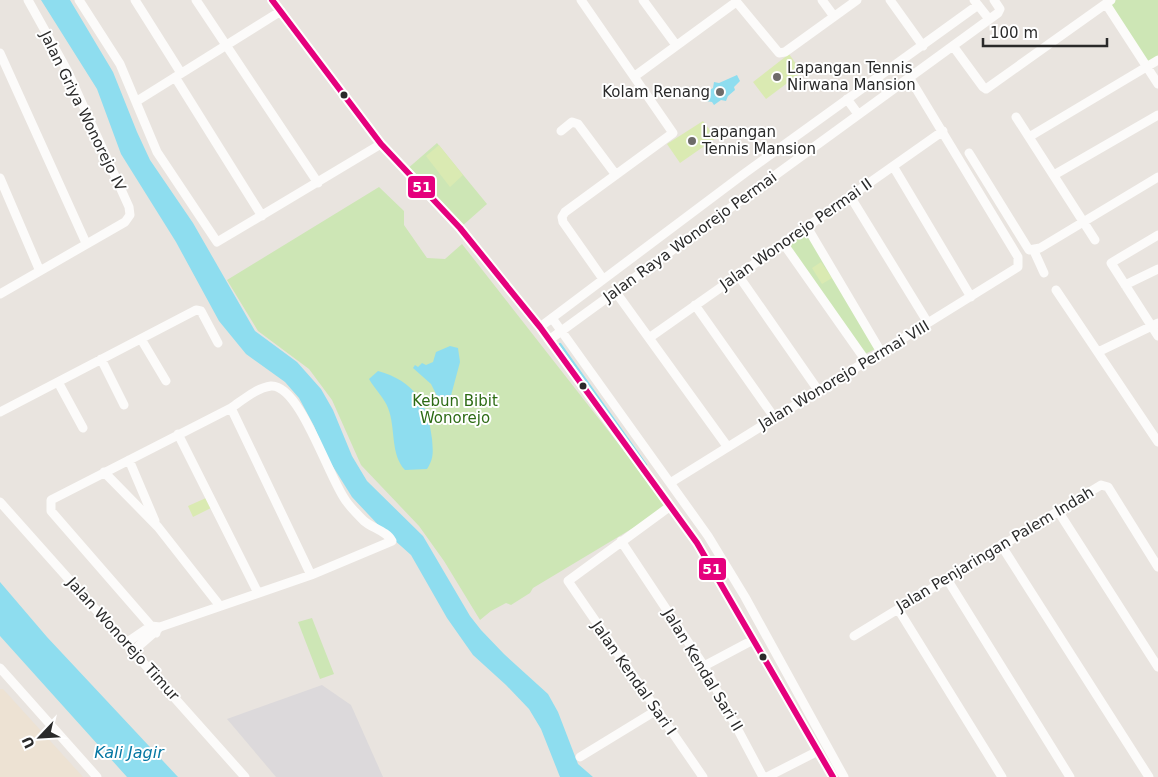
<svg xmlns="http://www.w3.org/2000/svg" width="1158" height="777" viewBox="0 0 1158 777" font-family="'DejaVu Sans',sans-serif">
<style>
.industrial{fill:#dcd9db}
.education{fill:#ede2d3}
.green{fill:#cde6b5}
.pitch{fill:#daeab2}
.water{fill:#8eddef}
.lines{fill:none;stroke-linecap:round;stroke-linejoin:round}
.stream{stroke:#8eddef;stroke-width:2.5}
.minor{stroke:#fcfbfa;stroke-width:9}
.bus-1-casing{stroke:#fff;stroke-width:10}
.bus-1{stroke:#e5007d;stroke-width:6}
.poi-dot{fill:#6d6b69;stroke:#fff;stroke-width:2}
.bus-dot{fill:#2a2a2a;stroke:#fff;stroke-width:2}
.labels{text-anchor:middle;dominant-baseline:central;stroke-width:4;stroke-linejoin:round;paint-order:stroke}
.poi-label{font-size:15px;fill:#2a2a2a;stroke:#fff;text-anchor:start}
.street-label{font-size:15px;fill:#2a2a2a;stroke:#fff}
.park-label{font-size:15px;fill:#2d6b15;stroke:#fff}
.water-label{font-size:16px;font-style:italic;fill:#0577a3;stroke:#fff}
.line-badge{stroke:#fff;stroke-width:2}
.badge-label{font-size:14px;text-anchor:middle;font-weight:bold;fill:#fff}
</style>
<rect width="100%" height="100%" fill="#e9e4df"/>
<path class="industrial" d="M322,685L351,705L383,777H276L227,719Z"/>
<path class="education" d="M0,689H3L83,777H0Z"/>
<path class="green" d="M1111,0H1158V59L1146,66L1106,4Z
M437,143L487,204L461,227L406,170Z
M379,187L404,211V225L427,258L445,259L462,244L668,507L533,588L530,593L511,605L506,603L491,611L480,620L444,561L419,526L361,465L332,400L309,369L258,331L227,280Z
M804,228L875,349L865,354L786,242Z
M312,618L334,674L320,679L298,622Z"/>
<path class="pitch" d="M789,54L802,72L766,99L753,82Z
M703,121L716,138L680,163L667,144Z
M439,145L463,175L450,187L426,156Z
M821,262L832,278L822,284L812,268Z
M206,498L211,508L193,517L188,506Z"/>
<path class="water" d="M41,0H70L113,72L137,132L150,160L193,223L255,331L297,362L321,389L333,410L352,456L367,481L423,536L470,616L481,630L504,654L548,694L558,712L578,764L593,777H560L541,729L529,709L506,685L473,655L447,618L411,555L382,529L352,497L327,457L314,426L299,398L285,382L246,354L219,321L176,242L121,154L97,89Z
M737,75L740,81L734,87L735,90L728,96L726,101L721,100L714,105L712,102L706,101L705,93L713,88L714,82L719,83Z
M450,346L458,348L460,362L449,403L442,406L431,384L413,368L415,365L418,367L422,363L426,365L433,362L436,352Z
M378,371C414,381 428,403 432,439C433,452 434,458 427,469L405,470C390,454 396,428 388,408C385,399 374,388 369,379Z
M0,582L47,637L178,777H127L0,636Z"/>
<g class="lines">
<path class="stream" d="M560,344L646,465"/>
<path class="minor" d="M79,0L120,64L157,152L217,242L381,144
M135,0L181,73
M196,0L318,183
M272,0L381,144L460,228L540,327L697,543L833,777
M581,0L673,133L565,212L562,217L563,222L603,279
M643,0L676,45
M735,0L779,53L785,52L857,0
M822,0L833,15
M890,0L923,46
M974,0L989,19
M1106,4L1158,84
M953,46L983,87L986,89L1111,0
M0,53L86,243
M635,76L736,2
M175,77L262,216
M847,99L858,114
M137,101L281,11
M1016,117L1095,240
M561,131L572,122L578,124L616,175
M1029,137L1158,60
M969,153L1029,250L1040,248L1158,177
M893,166L971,297
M1054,175L1158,115
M0,178L39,269
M850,196L928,323
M807,227L881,352
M1158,235L1111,263L1158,336
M783,243L866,361
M1034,251L1044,273
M738,275L818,390
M1125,285L1158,269
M1056,290L1158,442
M615,291L727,446
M0,294L125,222L130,215L129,207L68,72L28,0
M695,305L774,417
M552,318L708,536L745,597L844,777
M540,327L745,173L978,5
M649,338L943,131
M141,339L166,381
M549,340L998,13L1000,9L994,0
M1098,352L1158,323
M101,359L124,405
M58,382L83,428
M231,408L311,575
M0,412L196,310L201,311L218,343
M178,434L258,593
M129,460L155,521
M104,472L158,527L220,606
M670,483L1018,267V257L909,77
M0,502L245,777
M669,507L568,581L703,777
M1058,511L1158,667
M621,541L704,666L763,777
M1001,545L1149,777
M947,579L1070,777
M898,609L1002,777
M854,636L1101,485L1108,487L1158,567
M126,643L151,626L160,627L311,575L392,541C387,531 372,528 364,521C358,515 351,508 346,501C329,479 300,384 271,386C256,388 243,400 231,408L51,500V511L151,626L156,633
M133,651L158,629
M704,666L753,640
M0,668L97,777
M580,757L657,710
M767,777L818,751"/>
<defs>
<path id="bus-1" d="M272,0L381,144L460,228L540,327L697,543L833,777"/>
</defs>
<use href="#bus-1" class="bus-1-casing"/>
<use href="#bus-1" class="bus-1"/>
</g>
<g class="poi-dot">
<circle cx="777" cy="77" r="5"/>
<circle cx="720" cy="92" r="5"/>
<circle cx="692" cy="141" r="5"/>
</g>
<g class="bus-dot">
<circle cx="344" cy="95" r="4.5"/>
<circle cx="583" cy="386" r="4.5"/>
<circle cx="763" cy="657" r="4.5"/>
</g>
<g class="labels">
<g class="poi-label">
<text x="787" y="68">Lapangan Tennis<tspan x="787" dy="17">Nirwana Mansion</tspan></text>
<text x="710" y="92" text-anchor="end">Kolam Renang</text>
<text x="702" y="132">Lapangan<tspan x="702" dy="17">Tennis Mansion</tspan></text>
</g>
<g class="street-label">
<text transform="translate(83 111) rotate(64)">Jalan Griya Wonorejo IV</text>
<text transform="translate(796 234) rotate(-35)">Jalan Wonorejo Permai II</text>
<text transform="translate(690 237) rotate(-36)">Jalan Raya Wonorejo Permai</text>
<text transform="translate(844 375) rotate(-31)">Jalan Wonorejo Permai VIII</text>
<text transform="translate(995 549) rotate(-31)">Jalan Penjaringan Palem Indah</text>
<text transform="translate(123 639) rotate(48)">Jalan Wonorejo Timur</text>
<text transform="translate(703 670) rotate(59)">Jalan Kendal Sari II</text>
<text transform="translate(634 678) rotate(55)">Jalan Kendal Sari I</text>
</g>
<g class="park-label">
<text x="455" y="401">Kebun Bibit<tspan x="455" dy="17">Wonorejo</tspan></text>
</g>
<g class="water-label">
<text x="129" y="752">Kali Jagir</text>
</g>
</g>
<g class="line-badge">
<rect x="407" y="175" width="29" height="24" rx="5" fill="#e5007d"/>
<rect x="698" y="557" width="29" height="24" rx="5" fill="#e5007d"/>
</g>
<g class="badge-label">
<text x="422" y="192">51</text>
<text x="712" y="574">51</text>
</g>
<g transform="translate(40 737) rotate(245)" stroke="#ffffff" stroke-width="4" paint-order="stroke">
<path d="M0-4L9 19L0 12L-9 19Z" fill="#2a2a2a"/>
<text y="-8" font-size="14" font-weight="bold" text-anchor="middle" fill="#2a2a2a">U</text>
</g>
<path d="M983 38v8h124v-8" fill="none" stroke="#2a2a2a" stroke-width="2.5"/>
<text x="990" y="38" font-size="15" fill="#2a2a2a" stroke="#ffffff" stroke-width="4" paint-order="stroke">100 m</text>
</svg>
